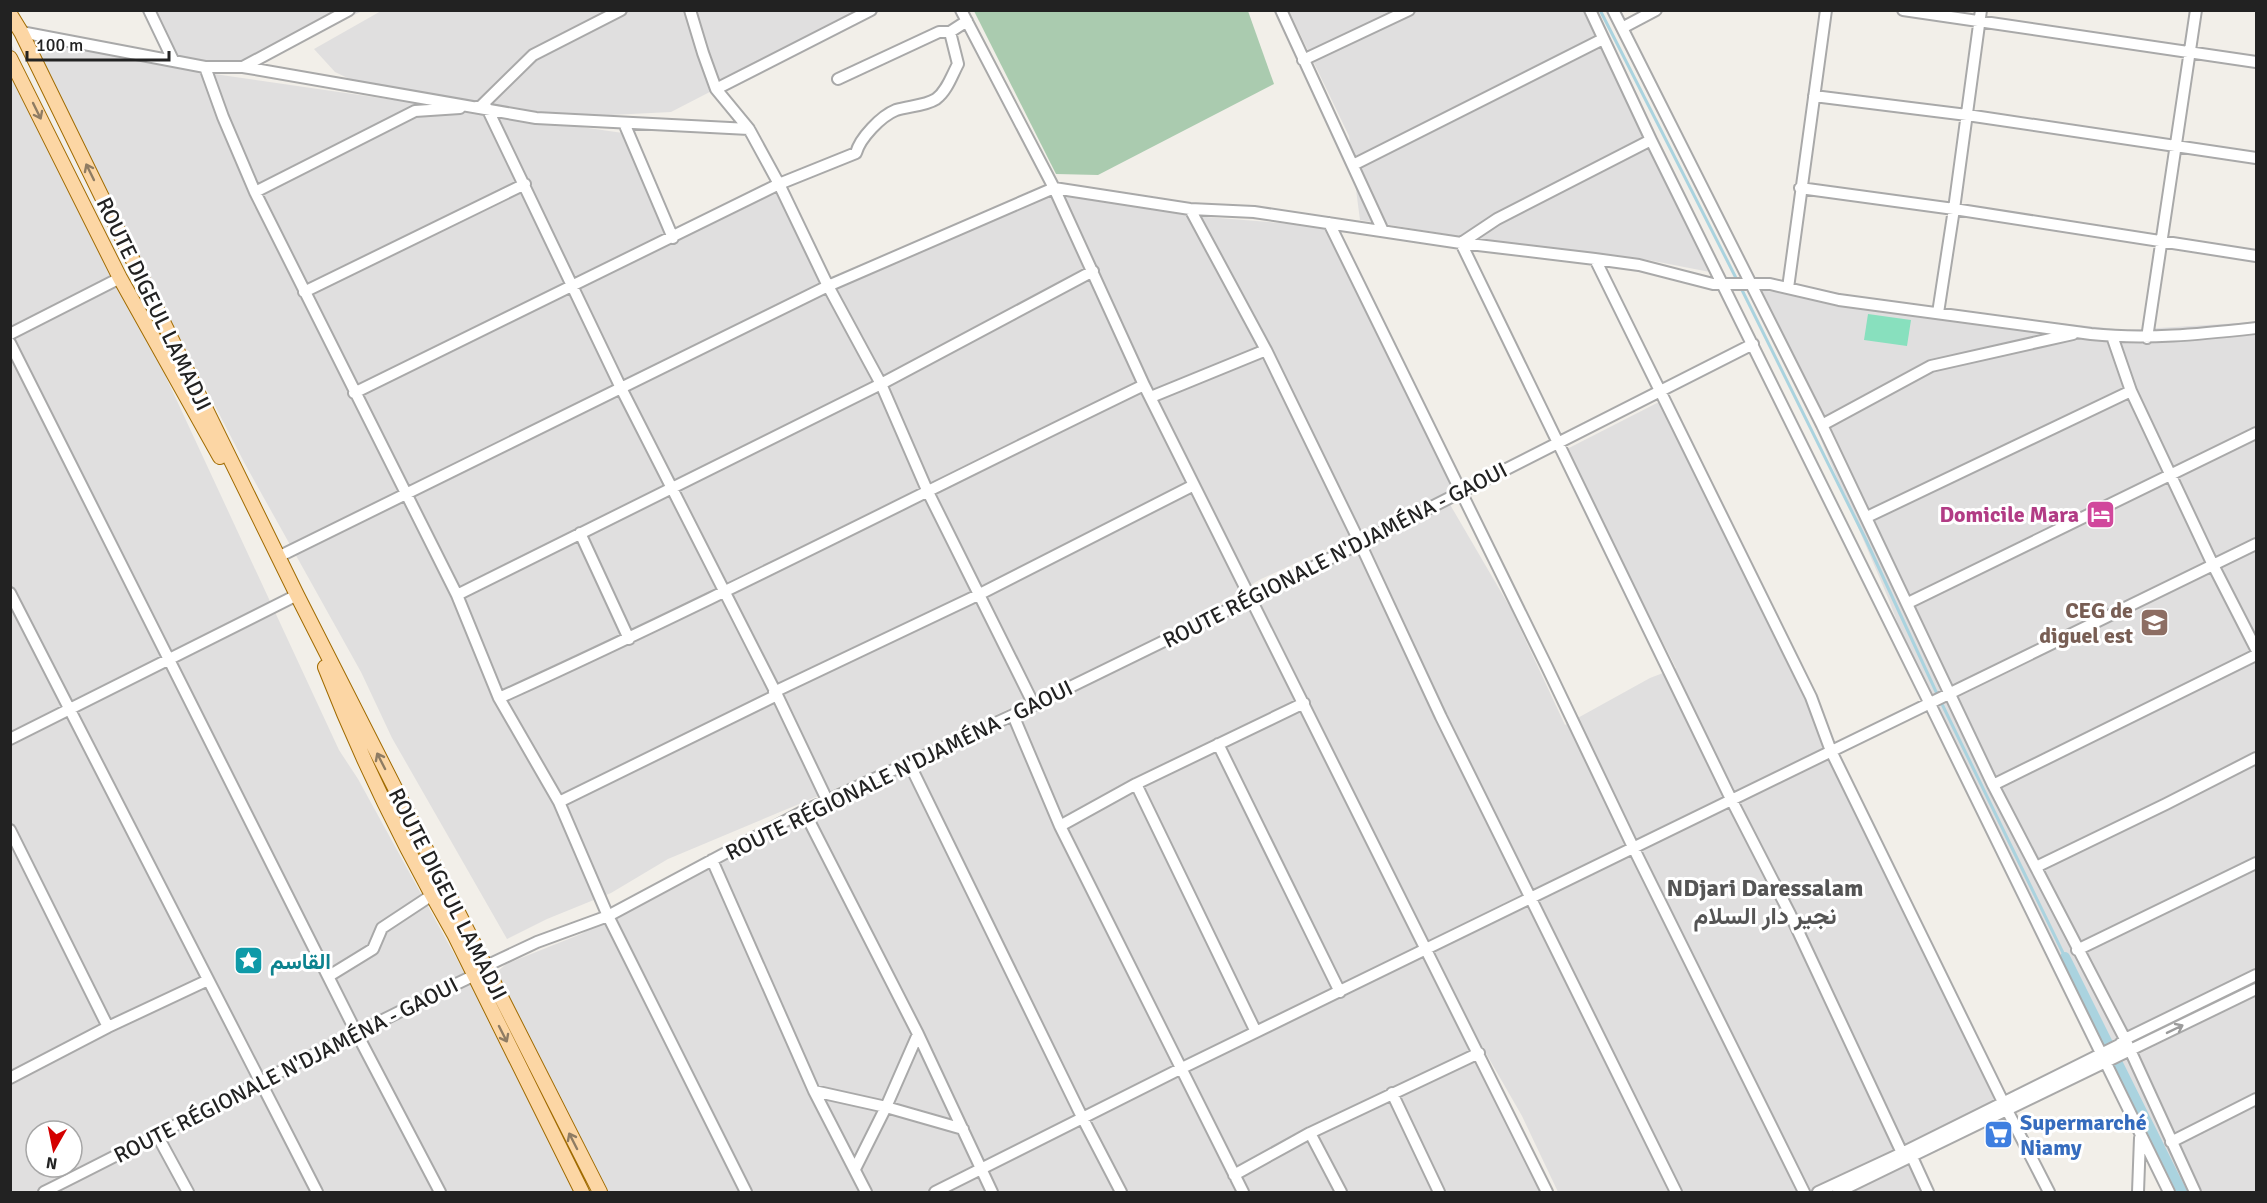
<svg xmlns="http://www.w3.org/2000/svg" width="2267" height="1203" viewBox="0 0 2267 1203" font-family="Signika,Vazirmatn,sans-serif">
<style>
.residential{fill:#e0dfdf;fill-rule:evenodd}
.cemetery{fill:#aacbaf}
.pitch{fill:#88e0be}
.lines{fill:none;stroke-linecap:round;stroke-linejoin:round}
.stream{stroke:#aad3df;stroke-width:3}
.canal{stroke:#aad3df;stroke-width:10}
.minor-casing{stroke:#a9a9a9;stroke-width:14}
.major-casing{stroke:#a06b00;stroke-width:16}
.minor{stroke:#fff;stroke-width:10}
.major{stroke:#fcd6a4;stroke-width:14}
.oneway{stroke:#8f7c63}
.oneway2{stroke:#9c9c9c}
.labels{text-anchor:middle;dominant-baseline:central;stroke-width:6;stroke-linejoin:round;paint-order:stroke}
.street-label{font-size:22px;fill:#222;stroke:#fff}
.hotel-label{font-size:22px;font-weight:bold;fill:#b23c85;stroke:#fff;text-anchor:end}
.education-label{font-size:22px;font-weight:bold;fill:#785e54;stroke:#fff;text-anchor:end}
.culture-label{font-size:22px;font-weight:bold;fill:#0d838f;stroke:#fff;text-anchor:start}
.shop-label{font-size:22px;font-weight:bold;fill:#366cbe;stroke:#fff;text-anchor:start}
.neighbourhood-label{font-size:24px;font-weight:bold;fill:#555;stroke:#fff}
</style>
<rect width="100%" height="100%" fill="#f2efe9"/>
<path class="residential" d="M153,11H362L245,71L177,58Z
M381,11H867L671,112L571,117L356,82L335,72L314,49Z
M1289,11H1583L1715,273L1643,259L1500,243L1360,220L1349,136Z
M10,41L339,750L358,779L475,992L506,964L581,934L758,834L1254,598L1445,496L1511,609L1565,725L1650,678L1676,668L1565,450L1659,402L2004,1103L1822,1192H1558L1522,1116L1426,949L1390,880L1540,1192H11ZM36,1131H72V1167H36Z
M25,41L157,61L200,72L623,133L672,241L782,187L829,283L1053,190L1194,216L1329,227L1456,490L1261,579L1173,630L1087,673L835,789L668,859L611,893L547,919L507,939L392,738L361,672L245,464L164,307L112,223Z
M1757,290L2125,330L2256,322V1192H2165L1931,713L1889,600Z
M1913,1153L1930,1192H1846Z"/>
<path class="cemetery" d="M974,11H1248L1274,84L1098,175L1056,174Z"/>
<path class="pitch" d="M1868,314L1911,320L1907,346L1864,340Z"/>
<g class="lines">
<path class="stream" d="M1600,10L1737,280
M1740,286L1865,538L1938,696
M1941,702L2065,957"/>
<path class="canal" d="M2065,957L2182,1192"/>
<defs>
<path id="minor" d="M149,10L173,60
M690,10L703,53L716,89L749,129L779,184L828,286L881,384L927,490L1034,705
M961,10L1054,188L1144,385L1547,1192
M1281,10L1383,231
M1590,10L1651,140L1929,702L2169,1192
M1613,10L1822,425L1993,785L2125,1039L2195,1192
M1903,10L2256,62
M1622,28L1656,10
M21,32L205,67H243L536,118L749,129
M1303,60L1409,10
M205,67L223,117L255,192L457,595L499,698L559,802L608,916L746,1192
M243,67L349,10
M838,79L939,32H950L967,21
M716,89L871,10
M1814,96L1967,115L2256,158
M476,107H480L533,55L621,10
M487,108L621,388L777,695L828,802
M624,123L673,238
M1651,140L1497,219L1461,243L1731,799L1790,914L1902,1153
M1353,165L1603,39
M1800,188L1954,209L2256,256
M255,192L415,111L460,108
M1190,209L1266,350L1360,543L1441,717L1676,1192
M1329,223L1547,667L1633,847L1804,1192
M1595,259L1811,697L1831,751L2003,1102
M1788,288L1826,10
M304,292L525,184
M1938,313L1954,209L1981,10
M10,334L120,278
M2112,336L2131,391L2213,565L2256,649
M2147,338L2196,10
M10,343L356,1032L440,1192
M354,393L779,184L856,153C860,138 881,116 896,110C908,106 925,106 936,99C947,91 952,75 958,64L950,32
M1151,397L1266,350
M1822,425L1931,366L2073,334
M1867,517L2131,391
M580,533L629,639
M278,557L828,286L1054,188L1190,209L1254,212L1461,243L1595,259L1639,265L1713,284H1770L1839,300L2091,334C2147,340 2201,334 2256,328
M10,593C111,794 214,993 317,1192
M457,595L881,384L1093,271
M1908,603L2256,433
M774,692L978,595L1194,485
M499,698C717,599 929,489 1144,385
M1013,715L1060,826L1136,784L1304,703
M10,739L297,595
M1218,744L1340,992
M909,763L1082,1117L1121,1192
M1136,784L1256,1032
M1993,785L2256,655
M559,802L777,695
M804,811L918,1034L992,1192
M1060,826L1243,1192
M10,830L108,1027
M712,860L814,1091L866,1192
M2036,867L2166,804L2256,758
M2077,950L2256,863
M329,976L373,949L382,928L432,895
M10,1078L108,1027L206,981
M814,1091L886,1107L963,1129
M1392,1093L1439,1192
M2007,1110L2049,1192
M1310,1133L1341,1192
M157,1135L188,1192
M2171,1142L2256,1099
M1912,1157L1928,1192
M855,1169L886,1107L918,1034
M1234,1175L1310,1133L1479,1053
M44,1192C188,1120 330,1044 475,975L486,966L537,942L608,916L804,811L1013,715L1252,598L1753,344
M935,1192L1180,1069L2256,544
M1818,1192L1902,1153L2119,1045L2125,1039L2256,975
M1838,1192L2256,989
M2138,1192L2140,1138"/>
<path id="major" d="M10,14L21,32L297,595L600,1192
M10,58L120,278L220,457
M325,667C361,759 405,849 454,934L582,1192"/>
</defs>
<use href="#minor" class="minor-casing"/>
<use href="#major" class="major-casing"/>
<use href="#minor" class="minor"/>
<use href="#major" class="major"/>
</g>
<defs><path id="oneway-shaft" d="M-6 0H5M1.5-3L5.5 0L1.5 3" fill="none" stroke-width="1.6" stroke-linecap="round" stroke-linejoin="round" transform="scale(1.5)"/></defs>
<g class="oneway">
<use href="#oneway-shaft" transform="translate(37 111) rotate(64)"/>
<use href="#oneway-shaft" transform="translate(90 172) rotate(-116)"/>
<use href="#oneway-shaft" transform="translate(381 761) rotate(-117)"/>
<use href="#oneway-shaft" transform="translate(503 1034) rotate(63)"/>
<use href="#oneway-shaft" transform="translate(573 1141) rotate(-117)"/>
</g>
<use class="oneway2" href="#oneway-shaft" transform="translate(2175 1029) rotate(-26)"/>
<defs>
<symbol id="hotel-square" viewBox="-11 -11 22 22"><rect x="-9" y="-9" width="18" height="18" rx="4" fill="#d1479c" stroke="#fff"/><path d="M-6-4.5h1.5V1H6V5H4.5V3h-9V5H-6ZM-4 0a1.8 1.8 0 1 1 3.6 0ZM.5 0V-2.5h3Q6-2.5 6 0Z" fill="#fff"/></symbol>
<symbol id="school-square" viewBox="-11 -11 22 22"><rect x="-9" y="-9" width="18" height="18" rx="4" fill="#8d6e63" stroke="#fff"/><path d="M0-5L7-2L0 1L-7-2ZM-4 1L0 2.5L4 1V4Q0 6-4 4Z" fill="#fff"/></symbol>
<symbol id="sight-square" viewBox="-11 -11 22 22"><rect x="-9" y="-9" width="18" height="18" rx="4" fill="#0f9aa8" stroke="#fff"/><path d="M0-6L1.8-2.2L6-1.7L2.9 1.2L3.7 5.4L0 3.3L-3.7 5.4L-2.9 1.2L-6-1.7L-1.8-2.2Z" fill="#fff"/></symbol>
<symbol id="supermarket-square" viewBox="-11 -11 22 22"><rect x="-9" y="-9" width="18" height="18" rx="4" fill="#3f7fe0" stroke="#fff"/><path d="M-6-5.5h2.5l.6 2H6L4.5 2H-2.5L-4.4-4H-6ZM-1.5 3.2a1.3 1.3 0 1 0 .1 0ZM3 3.2a1.3 1.3 0 1 0 .1 0Z" fill="#fff"/></symbol>
</defs>
<g fill-rule="evenodd">
<use href="#hotel-square" x="2084" y="498" width="33" height="33"/>
<use href="#school-square" x="2138" y="606" width="33" height="33"/>
<use href="#sight-square" x="232" y="944" width="33" height="33"/>
<use href="#supermarket-square" x="1982" y="1118" width="33" height="33"/>
</g>
<g class="labels">
<g class="street-label">
<text transform="translate(154 304) rotate(64)">ROUTE DIGEUL LAMADJI</text>
<text transform="translate(1335 555) rotate(-27)">ROUTE RÉGIONALE N'DJAMÉNA - GAOUI</text>
<text transform="translate(899 770) rotate(-26)">ROUTE RÉGIONALE N'DJAMÉNA - GAOUI</text>
<text transform="translate(448 894) rotate(63)">ROUTE DIGEUL LAMADJI</text>
<text transform="translate(286 1070) rotate(-27)">ROUTE RÉGIONALE N'DJAMÉNA - GAOUI</text>
</g>
<g class="hotel-label">
<text x="2079" y="514">Domicile Mara</text>
</g>
<g class="education-label">
<text x="2133" y="610">CEG de<tspan x="2133" dy="25">diguel est</tspan></text>
</g>
<g class="culture-label">
<text x="270" y="961">القاسم</text>
</g>
<g class="shop-label">
<text x="2020" y="1122">Supermarché<tspan x="2020" dy="25">Niamy</tspan></text>
</g>
<g class="neighbourhood-label">
<text x="1765" y="888">NDjari Daressalam<tspan x="1765" dy="28">نجير دار السلام</tspan></text>
</g>
</g>
<rect width="2267" height="1203" fill="none" stroke="#222222" stroke-width="24"/>
<g transform="translate(54 1149) rotate(189)"><circle r="28" fill="#ffffff" stroke="#a7a7a7" stroke-width="1.5"/>
<path d="M0-4.5L10 22L0 15L-10 22Z" fill="#d40000"/>
<text y="-9" font-size="16" font-weight="bold" text-anchor="middle" fill="#222222">N</text>
</g>
<path d="M27 51v9h142v-9" fill="none" stroke="#222222" stroke-width="3"/>
<text x="36" y="51" font-size="18" fill="#222222" stroke="#ffffff" stroke-width="4.5" paint-order="stroke">100 m</text>
</svg>
